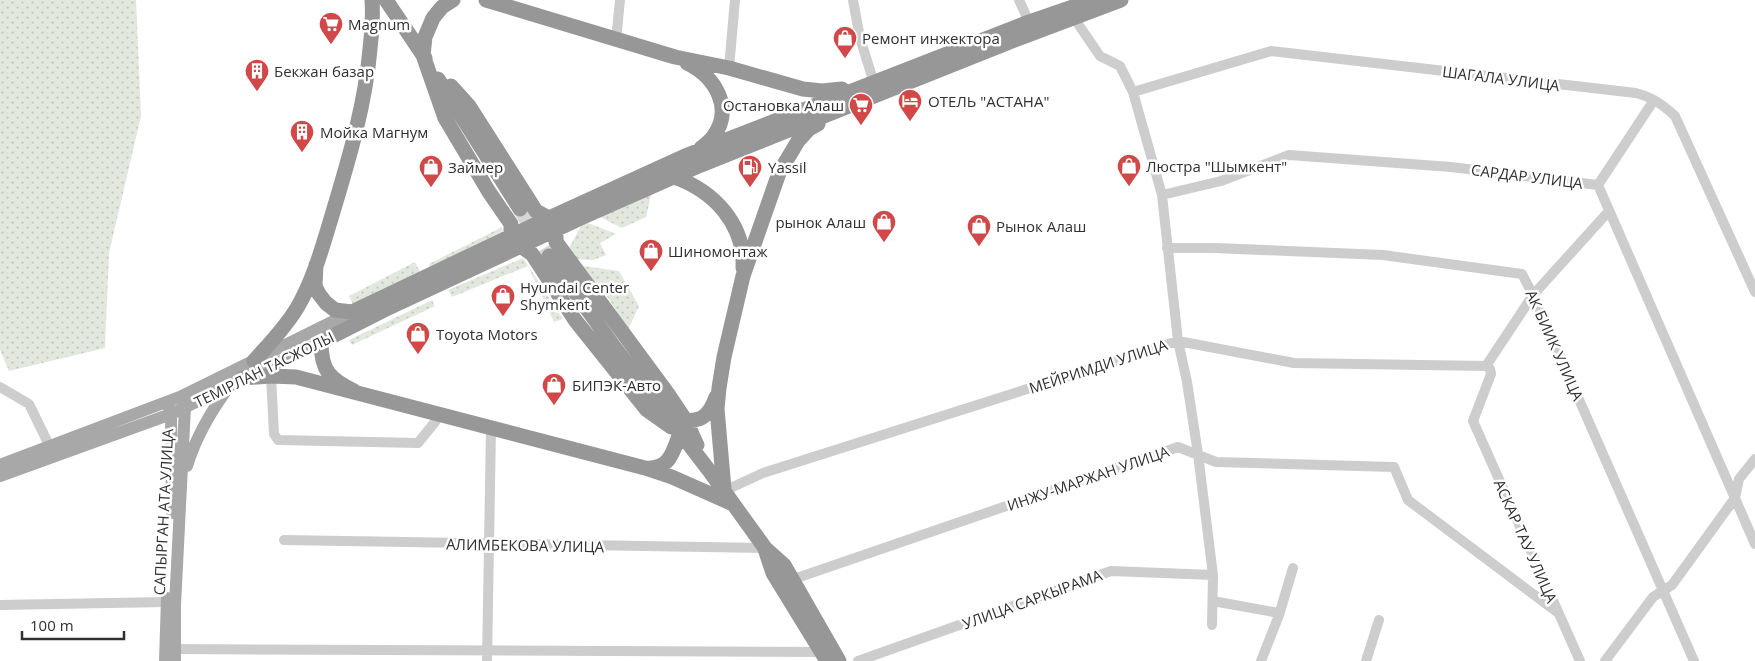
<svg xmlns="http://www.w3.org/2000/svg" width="1755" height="661" viewBox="0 0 1755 661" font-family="'Open Sans',sans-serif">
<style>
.grass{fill:url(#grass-dots)}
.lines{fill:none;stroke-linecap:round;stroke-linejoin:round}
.highway-tunnel{stroke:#d6d6d6;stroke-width:15;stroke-dasharray:15 8;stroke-linecap:butt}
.minor{stroke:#cdcdcd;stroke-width:10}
.major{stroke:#a8a8a8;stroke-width:12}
.highway{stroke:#979797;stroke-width:15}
.labels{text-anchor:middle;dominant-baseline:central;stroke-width:5;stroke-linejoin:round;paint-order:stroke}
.poi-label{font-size:15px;fill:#303030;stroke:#fff;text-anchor:start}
.street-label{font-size:15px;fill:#303030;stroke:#fff}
</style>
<defs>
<pattern id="grass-dots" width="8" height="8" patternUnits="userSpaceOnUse" patternTransform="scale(1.25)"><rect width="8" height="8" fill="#e2e8dd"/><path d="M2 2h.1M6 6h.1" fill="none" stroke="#c2c7be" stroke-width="1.8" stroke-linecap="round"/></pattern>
</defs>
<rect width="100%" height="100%" fill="#fff"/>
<path class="grass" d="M0,0H136L141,116L109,253L105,348L9,371L0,350Z
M652,191L646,217L622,228L600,217Z
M588,223L616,234L600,243L606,255L593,260L570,259L568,250L581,226Z
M502,227L503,231L430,268L429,264Z
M523,258L563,319L554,322L528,266L452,297L448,290Z
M415,262L420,272L354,306L349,296Z
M576,265L619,271L639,306L625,336L617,312L603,290L593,287Z
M432,300L435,306L352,345L349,340Z"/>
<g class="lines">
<path class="highway-tunnel" d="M520,209L549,256"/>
<path class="minor" d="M853,0L860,38L874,83
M1019,0L1029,22
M1074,18L1100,56L1120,66L1133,92L1162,195L1178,341L1187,382L1198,454L1213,575L1212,625
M616,40L620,0
M729,68L735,0
M1133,92L1271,51L1636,93C1652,97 1663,105 1675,116L1755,292
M1598,185L1654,100
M1162,195L1221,181L1289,155L1451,167L1598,185L1755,544
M1167,248H1215L1383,255L1522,274L1533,295L1694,661
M271,376L274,434L278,440L418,443L435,422L439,414
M0,387L29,404L50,447
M724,491L763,473L1178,341L1294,363L1486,366
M284,540L765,548
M788,581L1178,447L1216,462L1394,467L1408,500L1557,612
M1213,601L1279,613
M0,605L166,602
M169,649L822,652
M487,661L491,428
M858,661L1111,571L1213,575
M1261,661L1279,615L1293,568
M1366,661L1379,620
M1580,661L1473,421L1491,374L1490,369L1486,366L1533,295L1609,211
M1605,661L1653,597L1672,585L1735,498L1739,479L1755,459"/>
<path class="major" d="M169,408L171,414L172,513
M0,465L182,396L352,312
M187,466C196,437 211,411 229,387
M0,476L171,414L321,342
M165,661L167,598
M175,661V605L185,407L184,401"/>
<path class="highway" d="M386,0L425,58
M453,0L442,7L433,18L425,37L423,55L445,118L489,192L511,224V235
M486,0L675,57L729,68L803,89L822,91L842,89
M687,63C716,77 734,109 713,137C710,141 705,145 701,148
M438,79L520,209
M451,86L469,106L536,211L549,218
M674,177C714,191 745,224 743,268
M556,230V242L668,394L686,421L697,445
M522,247L532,254L575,320L647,410L671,427
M549,256L615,348L711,473L765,548L784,565L839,661
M316,265L315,286L319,294L326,303L335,310L352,312L549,218L685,156L1029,22L1093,0
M254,361C269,344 285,328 297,308C314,279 323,245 333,212C349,158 365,106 370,49C372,33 373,16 372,0
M243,378L271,376L296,377L319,383L645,468L672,477L733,504
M354,391C330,379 321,371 321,342L384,310L583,217L701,165L1012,41L1121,0
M677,420C700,422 708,419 716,397
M645,468C670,470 673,452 680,433
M724,489L717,409L719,388L724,357L743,276L779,173L798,141L809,129L818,124
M765,549L773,573L827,661"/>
</g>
<defs>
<symbol id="supermarket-pin" viewBox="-11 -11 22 30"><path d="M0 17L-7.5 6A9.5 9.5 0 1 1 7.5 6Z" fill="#d14848" stroke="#fff"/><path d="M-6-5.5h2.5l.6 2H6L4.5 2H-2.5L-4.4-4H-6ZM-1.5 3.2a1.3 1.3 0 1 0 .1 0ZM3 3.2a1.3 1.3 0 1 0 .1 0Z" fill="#fff"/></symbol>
<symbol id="shop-pin" viewBox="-11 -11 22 30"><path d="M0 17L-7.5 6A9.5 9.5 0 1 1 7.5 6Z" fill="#d14848" stroke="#fff"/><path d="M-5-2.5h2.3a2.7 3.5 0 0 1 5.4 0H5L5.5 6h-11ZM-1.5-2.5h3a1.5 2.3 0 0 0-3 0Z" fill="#fff"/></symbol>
<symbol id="building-pin" viewBox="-11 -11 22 30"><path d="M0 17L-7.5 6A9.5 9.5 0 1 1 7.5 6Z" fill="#d14848" stroke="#fff"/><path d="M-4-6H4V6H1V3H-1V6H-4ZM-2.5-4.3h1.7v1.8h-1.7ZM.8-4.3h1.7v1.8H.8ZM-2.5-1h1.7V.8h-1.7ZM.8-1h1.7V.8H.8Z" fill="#fff"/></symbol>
<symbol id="hotel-pin" viewBox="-11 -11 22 30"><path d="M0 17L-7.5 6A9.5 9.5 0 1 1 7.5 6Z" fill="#d14848" stroke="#fff"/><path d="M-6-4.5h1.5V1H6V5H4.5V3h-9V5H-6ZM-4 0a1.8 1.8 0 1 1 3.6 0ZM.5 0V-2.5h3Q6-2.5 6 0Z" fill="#fff"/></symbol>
<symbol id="fuel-pin" viewBox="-11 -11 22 30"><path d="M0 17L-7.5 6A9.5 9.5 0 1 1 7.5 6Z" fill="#d14848" stroke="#fff"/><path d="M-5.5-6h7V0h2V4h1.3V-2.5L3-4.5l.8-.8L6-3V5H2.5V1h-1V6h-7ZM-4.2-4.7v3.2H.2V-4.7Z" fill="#fff"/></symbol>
</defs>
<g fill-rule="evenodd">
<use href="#supermarket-pin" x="317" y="10" width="28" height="38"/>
<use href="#shop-pin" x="831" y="24" width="28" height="38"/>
<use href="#building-pin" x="243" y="57" width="28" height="38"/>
<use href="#hotel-pin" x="896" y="87" width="28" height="38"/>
<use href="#supermarket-pin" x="847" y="91" width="28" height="38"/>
<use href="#building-pin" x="288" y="118" width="28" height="38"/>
<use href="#shop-pin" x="1115" y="152" width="28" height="38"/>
<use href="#shop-pin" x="417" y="153" width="28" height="38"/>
<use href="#fuel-pin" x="736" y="153" width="28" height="38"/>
<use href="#shop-pin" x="870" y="208" width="28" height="38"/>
<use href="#shop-pin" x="965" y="212" width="28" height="38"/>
<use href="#shop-pin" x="637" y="237" width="28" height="38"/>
<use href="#shop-pin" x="489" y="282" width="28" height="38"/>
<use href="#shop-pin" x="404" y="320" width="28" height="38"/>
<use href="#shop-pin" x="540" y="371" width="28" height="38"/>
</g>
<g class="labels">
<g class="poi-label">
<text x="348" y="24">Magnum</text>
<text x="862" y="38">Ремонт инжектора</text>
<text x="274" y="71">Бекжан базар</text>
<text x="928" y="101">ОТЕЛЬ "АСТАНА"</text>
<text x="844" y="105" text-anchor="end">Остановка Алаш</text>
<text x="320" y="132">Мойка Магнум</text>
<text x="1146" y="166">Люстра "Шымкент"</text>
<text x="448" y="167">Займер</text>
<text x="768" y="167">Yassil</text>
<text x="866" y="222" text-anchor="end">рынок Алаш</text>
<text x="996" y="226">Рынок Алаш</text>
<text x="668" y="251">Шиномонтаж</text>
<text x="520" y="287">Hyundai Center<tspan x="520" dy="17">Shymkent</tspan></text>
<text x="436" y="334">Toyota Motors</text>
<text x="572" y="385">БИПЭК-Авто</text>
</g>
<g class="street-label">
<text transform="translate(1501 78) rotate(7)">ШАГАЛА УЛИЦА</text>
<text transform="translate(1527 176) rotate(7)">САРДАР УЛИЦА</text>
<text transform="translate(1555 345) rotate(66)">АК БИИК УЛИЦА</text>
<text transform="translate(1098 366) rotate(-18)">МЕЙРИМДИ УЛИЦА</text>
<text transform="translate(264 369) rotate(-26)">ТЕМІРЛАН ТАСЖОЛЫ</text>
<text transform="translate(1088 478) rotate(-19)">ИНЖУ-МАРЖАН УЛИЦА</text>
<text transform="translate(163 512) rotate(-87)">САПЫРГАН АТА УЛИЦА</text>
<text transform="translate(1526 541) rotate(66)">АСКАР ТАУ УЛИЦА</text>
<text transform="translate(525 545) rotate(1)">АЛИМБЕКОВА УЛИЦА</text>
<text transform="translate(1032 599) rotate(-20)">УЛИЦА САРКЫРАМА</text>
</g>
</g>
<path d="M22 631v8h102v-8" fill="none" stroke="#303030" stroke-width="2.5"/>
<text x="30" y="631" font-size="15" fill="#303030" stroke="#ffffff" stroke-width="4" paint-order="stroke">100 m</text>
</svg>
